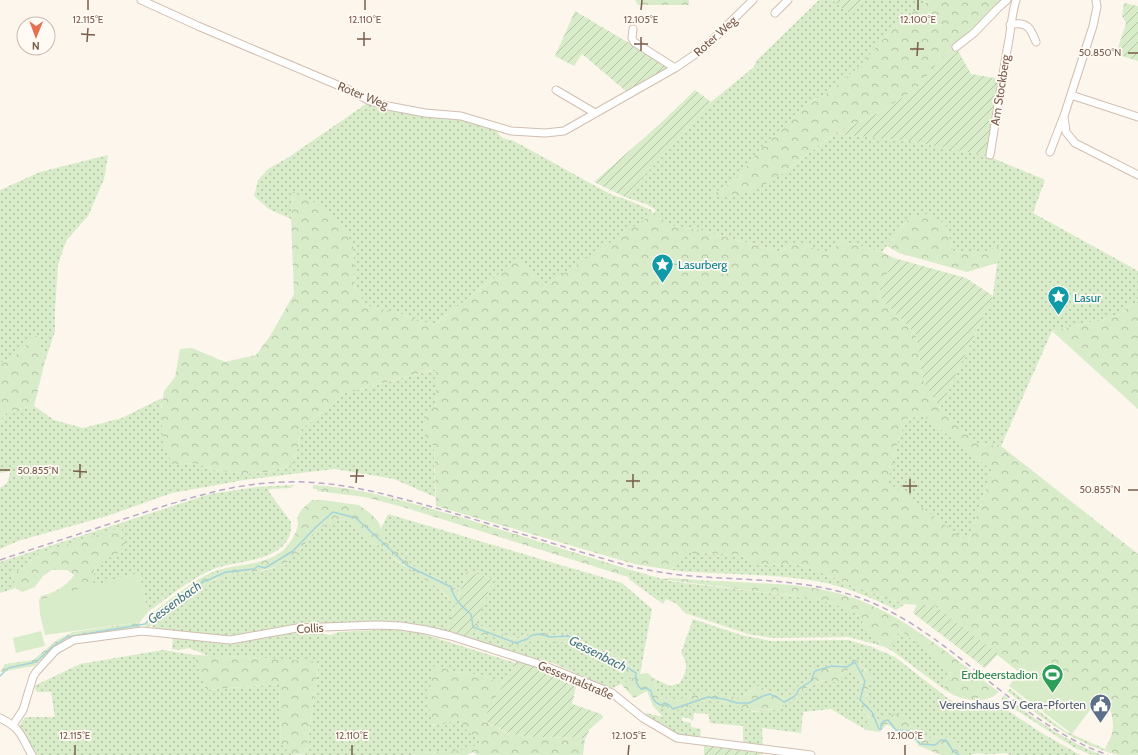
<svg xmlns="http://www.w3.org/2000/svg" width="1138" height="755" viewBox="0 0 1138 755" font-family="Cabin,sans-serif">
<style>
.grass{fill:url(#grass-dots)}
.forest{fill:url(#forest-crowns);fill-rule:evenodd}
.garden{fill:url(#garden-furrows)}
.pitch{fill:#d8ecc9}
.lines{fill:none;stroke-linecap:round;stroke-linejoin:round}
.stream{stroke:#a5d3da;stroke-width:1.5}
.minor-casing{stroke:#d1beb0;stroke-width:9}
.minor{stroke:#fff;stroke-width:7}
.rail{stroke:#b9a8c9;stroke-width:1.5;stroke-dasharray:6 4;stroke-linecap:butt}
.ticks{fill:none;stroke:#7a5c4d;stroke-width:1.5}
.labels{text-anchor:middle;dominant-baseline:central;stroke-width:3.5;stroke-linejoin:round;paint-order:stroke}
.street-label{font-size:12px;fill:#7a5c4d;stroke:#fffaf3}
.culture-label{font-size:12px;fill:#0d838f;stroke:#fffaf3;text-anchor:start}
.leisure-label{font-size:12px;fill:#27864d;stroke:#fffaf3;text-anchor:end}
.service-label{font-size:12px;fill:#4e5e75;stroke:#fffaf3;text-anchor:end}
.water-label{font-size:13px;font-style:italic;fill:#437c86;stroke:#fffaf3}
.ticks-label{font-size:10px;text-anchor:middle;fill:#7a5c4d;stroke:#fffaf3;stroke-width:3.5;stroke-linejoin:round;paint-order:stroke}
</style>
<defs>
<pattern id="grass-dots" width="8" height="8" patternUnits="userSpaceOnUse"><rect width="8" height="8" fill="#d8ecc9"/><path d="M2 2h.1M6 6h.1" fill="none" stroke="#b4c2a5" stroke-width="1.8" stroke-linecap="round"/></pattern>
<pattern id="forest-crowns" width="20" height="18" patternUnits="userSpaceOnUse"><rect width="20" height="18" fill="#d8ecc9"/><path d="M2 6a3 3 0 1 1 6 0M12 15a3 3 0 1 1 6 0" fill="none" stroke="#b4c2a5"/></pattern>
<pattern id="garden-furrows" width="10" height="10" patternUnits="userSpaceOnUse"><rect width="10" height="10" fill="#d8ecc9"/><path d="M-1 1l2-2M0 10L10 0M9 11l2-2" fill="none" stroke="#b4c2a5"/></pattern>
</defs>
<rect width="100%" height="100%" fill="#fdf6ec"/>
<path class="grass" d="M819,0H832L849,13L863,0H930L895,26L858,68L826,94L808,103L761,148L737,179L710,196L782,174L834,134L909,141L988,156L1045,180L1033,213L1138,271V302L1131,304L1120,315L1052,331L1001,446L978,444L940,408L993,296L997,263L1002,246L978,254L953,251L945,223L909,218L882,252L842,241L826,255L806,244H790L782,252L700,230L673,226L653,215L543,287L518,259L434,325L395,312L367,306L355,288L353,247L293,192L291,219L269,209L254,196L258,180L268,169L289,157L366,104L370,102L447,116L495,128C499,136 503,140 512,140L610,194L630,201L651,210L653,214L656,210L646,204L625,197L711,102L754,67L756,61Z
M108,155L104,179L88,216L66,241L58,265L55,309V331L45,361L36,335L13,358L0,363V190L40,172Z
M437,369L434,446L435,497L394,479L335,469L292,474L244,480L172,493L107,516L18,541L0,549V488L7,483L11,471L0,473V421L8,411L34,406L54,420L83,428L122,418L162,398L161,410L173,465L194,463L215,470L243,474L268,472L292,465L298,448L301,430L345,393Z
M923,415L992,470L968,542L887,482L900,434L907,419Z
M294,485L291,488L269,489V492L291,522C291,526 291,531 290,534C281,563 234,560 211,570C189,580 169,597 149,611L147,609L139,573L93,586C93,581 93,575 95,570C98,560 115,554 123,551L121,540L122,528L37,554L25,568L12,573L16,588L0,593V562L210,494L256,487Z
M388,514L622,583L652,609L640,674L613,653L595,648L583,642L572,634L551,635L541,631L533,632L523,637L515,639L476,624L493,579L467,571L460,591L416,568L385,542L381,529Z
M342,519L353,522C355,536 374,544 386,548C391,561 406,566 417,573C432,582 445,593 455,607L446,633L402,622H384L302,624L251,633L232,635H214L152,628L153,622L191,592L208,582L230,575L267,570L284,564L299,551L318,528L326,524Z
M683,553H702L741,555L755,565L794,564L814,569L852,586L905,604L896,610C875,599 853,590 830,584C778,572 724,576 671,570L676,565Z
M631,570L669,581L818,599L843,607L857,614L878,645L849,637L772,638L748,634L685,613L677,604L666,599L663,604L630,580L628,577Z
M693,619L741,635L771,641L848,640L872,647L895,657L950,700L970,708L990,704L995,702L1040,732L1080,755H1013C1010,755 1006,753 1003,753C996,754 985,755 978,753L969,755L960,748L956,740L938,736L928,739H921L916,731L887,716L879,721L866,701L867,691L869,683L866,670L861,667L859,661L846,664L832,665L797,687L790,695L785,698L758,686L741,698L719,694L686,696L678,701L659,697L653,678L670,686L680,683C687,670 689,665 681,653Z
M392,629L420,633L516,663L504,684L481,675L454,672L435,664L433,726L459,720L468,732L477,737L480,744C458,755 434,750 410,755H301L306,754L319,663L250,657L209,656L189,648L179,650L172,649L173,636L206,642H231L299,632H313L331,635L339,632Z
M473,631L494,637L526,644L534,639H542L553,643L568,641L613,665L633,679L610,689L553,663L470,641Z
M902,632L935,656L951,673L945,682V690L894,652L885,647H889C895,642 893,635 902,632Z
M163,650L194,655L206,690L279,684L281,744L292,755H34L19,727L25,717H55L51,692H37L34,686L80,664Z
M850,669L857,673L862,684C854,699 859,706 870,719L866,730L831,709L803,712L801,733L762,728L763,747L743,745V726L710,723L708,714L694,713L693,721L691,720V719L682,717V721L691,723V727L701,729L700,739L671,733L645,718L646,713L663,717L653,706L673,711L703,701H717L738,705L754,712L777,709L790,702L802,690L824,680L834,682L843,673Z
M1010,689L1065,731L1118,755C1076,745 1040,717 1007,691Z
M1004,695C1034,719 1066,741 1102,755H1092L1075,748L1002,701V698Z"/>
<path class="forest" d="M635,0H689V5H638Z
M930,0H1004L974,33L944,56L915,90L878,113L834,134L782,174L752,192L709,197L737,179L761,148L808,103L826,94L858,68L895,26Z
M293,192L314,202L342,224L353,247L355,288L367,306L395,312L434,325L518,259L543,287L653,214L673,226L700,230L782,252L790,244H806L826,255L842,241L882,252L894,258L878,295L916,334L923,380L940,408L978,444L1001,446L1138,554V755H1118L1105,749C1113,734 1115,729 1111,712L1033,654L1019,672L935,606L905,604L852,586L814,569L794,564L755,565L741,555L702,553H684L676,565L671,570L634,564L436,506L434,446L425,438L424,415L436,406V369L345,393L301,430L298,448L292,465L268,472L243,474L215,470L194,463L173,465L163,443L161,410L164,391L175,377L180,349L192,348L225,362L256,355L270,336L294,294L291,219ZM923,415L992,470L968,542L888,482L900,434L907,419Z
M926,214L945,223L953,251L978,254L1002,245L997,263L967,272L899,253L887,246L909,218Z
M1138,302V409L1052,331L1120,315L1131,304Z
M36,335L45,361L34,406L8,411L0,421V363L13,358Z
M313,485C365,488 414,504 463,518C519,535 575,553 631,570L628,577L403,507L364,497L317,491V489H313Z
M312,500H322L359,505L370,513L377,520L380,525L385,542L400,554L404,558L416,568L460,591L455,607L446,595L439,589L389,555L386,548C374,544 355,536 353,522L342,519L336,521L331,526L326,524C309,534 300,555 284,564C282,566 278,566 275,567C255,573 233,573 213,580C192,588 171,608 153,621L151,626L148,628L145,627C148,614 159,608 169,600C185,589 200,576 218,570C239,564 261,565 280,553C288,547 296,535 298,525C298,522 297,519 298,516C300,510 308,504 312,500Z
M122,527L121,540L125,543V549L124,551L108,557L96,567L94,571L93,586L39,600L41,596C54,593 67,586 74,575L67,570H52L43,576L35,587L22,592L16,588L12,573L25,568L37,554Z
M670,578C693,580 715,581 737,582C770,584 805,584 837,593C899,609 949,655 999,692C984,706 960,700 945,690V682L951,673L935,656L902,632C893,635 895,642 889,648L878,645L857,614L843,607L818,599L660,579Z
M140,622V627L72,637L58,644L34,666L0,672L5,664L33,660L57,640L73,632Z
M476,624L515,639L523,637L533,632L541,631L551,635L572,634L583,642L595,648L613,653L640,674L648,673L653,678L659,697L678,701L686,696L706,693L719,694L741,698L758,686L785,698L790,695L797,687L807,681L813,669L832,665L846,664L852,659L859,661L861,667L872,677L867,691L866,701L878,720C904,707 907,719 921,739H928L938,736L956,740L960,748L969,755H941L919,746L909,733L896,731L887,724L880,732L866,730L870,718C859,706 854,699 862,683L857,673L850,669L843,673V680L834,682L823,680L802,690L790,702L777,709L765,710L764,712C747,712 733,702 716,701C699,700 689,708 674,711C668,712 659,707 653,706L647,691L634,698L621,684L632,679L613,665L568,641L553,643L542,639H534L526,644L515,647L494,637L475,632L473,631Z
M194,655L250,657L319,662L306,754L292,755L281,744L279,684L206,690Z
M435,664L454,672L481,675L504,684L483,720L509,734L533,737L585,738L583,755H477L473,752L467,755H410C434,750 459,755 480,743L477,737L468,732L459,720L434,726L427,702Z"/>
<path class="garden" d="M832,0H863L850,14Z
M1124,3L1138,6V61L1116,54L1126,23L1122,16Z
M575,11L671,68L628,93L582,54L574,66L555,56Z
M956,47L971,74L1001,79L988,156L909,141L834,134L878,113L915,90L944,56Z
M695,90L711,102L625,197L594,182L663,121Z
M894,258L966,278L993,296L940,408L923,381L916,334L878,295Z
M467,571L493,579L470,641L446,633Z
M917,604L935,606L998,654L985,668L913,613Z
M517,661L546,669L577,682L572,704L601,714L603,717L589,730L586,738L533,737L510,734L483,720Z
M704,746L763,753V755H704Z"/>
<path class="pitch" d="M139,573L147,609L149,611L140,622L45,635L40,614L39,600Z
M41,631L45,646L16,653L13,638Z
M1033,653L1097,701L1072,734L1009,686Z"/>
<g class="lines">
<path class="stream" d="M0,676L8,668L36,662L52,647L67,637L145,624L153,615L192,587L226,572L254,569L258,566L265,568L293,551L316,527L333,512L356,518L408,566L451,587C454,599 461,606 471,614L473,627L516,643L527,639L532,635L542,634L549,637L569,636L580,644L603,654L605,659L628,668L636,673C635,680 636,684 641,689L646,688L651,691C652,698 654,703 661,705L665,703L669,705L673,709L708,697L724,699L737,703H749L763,696L770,694L778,698L784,702L790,699L796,695L799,689L811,681L815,671L832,666L847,667L855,662L865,681L860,700L872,712L879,729H881V724L884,721L888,720L896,730L910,731L920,744L935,745L941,740H946L953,751L959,755"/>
<defs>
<path id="minor" d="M141,0L198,26L347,89L370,101L388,106L425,113L461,116L511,131L545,133L564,131L675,68L703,49L753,0
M1096,0L1097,7L1093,26L1064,116L1066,132L1075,143L1138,175
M775,13L788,0
M1010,25C1027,20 1031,29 1036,42
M633,29L632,38L634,42L675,68
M956,47L974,33L998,8L1007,0
M556,90L595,113
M1071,95L1138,117
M1050,152L1063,118
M990,155L1007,50C1011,33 1011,16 1016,0
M0,718C22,729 20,735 32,755
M13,725L23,710L33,677L36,672L56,650L74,640L142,631L230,640L297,628L377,625L401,626L426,630L451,636L545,666L612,693L643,718L677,738L811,755"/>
</defs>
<use href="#minor" class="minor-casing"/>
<use href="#minor" class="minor"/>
<path class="rail" d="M0,560C41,546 83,533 124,519C177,502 229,483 285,482C342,480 396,497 450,512C509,530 567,548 625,565C647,570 668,574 691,576C753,581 817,578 875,604C960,642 1019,724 1108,755"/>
</g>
<path class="ticks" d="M88,10V0M365,10V0M641,10L642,0M918,10V0M81,34L95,35M357,39H371M87,42L88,28M634,44H648M364,46V32M910,49H924M641,51V37M1128,53H1138M917,56L918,42M0,470H10M73,471L87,472M350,476H364M80,478V464M626,481H640M356,483L357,469M903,486H917M633,488V474M1128,490H1138M910,493V479M75,755V745M352,755V745M628,755L629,745M905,755V745"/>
<defs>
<symbol id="sight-pin" viewBox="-11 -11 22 30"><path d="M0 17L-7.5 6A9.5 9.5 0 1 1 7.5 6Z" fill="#0f9aa8" stroke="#fffaf3"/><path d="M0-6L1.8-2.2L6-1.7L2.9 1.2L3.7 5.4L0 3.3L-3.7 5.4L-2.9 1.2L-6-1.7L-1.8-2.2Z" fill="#fff"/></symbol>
<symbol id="stadium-pin" viewBox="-11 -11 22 30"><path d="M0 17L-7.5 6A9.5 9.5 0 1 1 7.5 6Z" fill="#2e9e5b" stroke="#fffaf3"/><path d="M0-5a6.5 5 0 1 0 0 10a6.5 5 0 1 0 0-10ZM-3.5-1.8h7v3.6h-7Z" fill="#fff"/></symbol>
<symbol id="civic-pin" viewBox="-11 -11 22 30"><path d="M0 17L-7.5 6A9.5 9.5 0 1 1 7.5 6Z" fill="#5c6f8a" stroke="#fffaf3"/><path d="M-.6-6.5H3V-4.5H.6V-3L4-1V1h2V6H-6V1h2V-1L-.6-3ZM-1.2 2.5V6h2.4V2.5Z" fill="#fff"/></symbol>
</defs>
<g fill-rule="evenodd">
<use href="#sight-pin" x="650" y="252" width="25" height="34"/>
<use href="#sight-pin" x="1046" y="284" width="25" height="34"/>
<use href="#stadium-pin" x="1040" y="662" width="25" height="34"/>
<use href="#civic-pin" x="1088" y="692" width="25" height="34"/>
</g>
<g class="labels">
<g class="street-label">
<text transform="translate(715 36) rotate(-42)">Roter Weg</text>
<text transform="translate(1000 90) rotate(-81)">Am Stockberg</text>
<text transform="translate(363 95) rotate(22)">Roter Weg</text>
<text transform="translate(310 628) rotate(-3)">Collis</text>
<text transform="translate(576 680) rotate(23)">Gessentalstraße</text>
</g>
<g class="culture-label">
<text x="678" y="264">Lasurberg</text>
<text x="1074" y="297">Lasur</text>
</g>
<g class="leisure-label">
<text x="1038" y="674">Erdbeerstadion</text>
</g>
<g class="service-label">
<text x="1086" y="704">Vereinshaus SV Gera-Pforten</text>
</g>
<g class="water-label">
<text transform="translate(174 602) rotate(-36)">Gessenbach</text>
<text transform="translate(598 653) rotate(27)">Gessenbach</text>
</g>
</g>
<g class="ticks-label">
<text x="88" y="23">12.115°E</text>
<text x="365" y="23">12.110°E</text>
<text x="641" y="23">12.105°E</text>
<text x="918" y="23">12.100°E</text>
<text x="1100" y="56">50.850°N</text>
<text x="38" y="474">50.855°N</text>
<text x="1100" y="493">50.855°N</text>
<text x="75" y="739">12.115°E</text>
<text x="352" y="739">12.110°E</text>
<text x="629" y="739">12.105°E</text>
<text x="905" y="739">12.100°E</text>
</g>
<g transform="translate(36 36) rotate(181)"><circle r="19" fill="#fffaf3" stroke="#cabbb1"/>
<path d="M0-3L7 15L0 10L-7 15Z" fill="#e76f51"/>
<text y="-6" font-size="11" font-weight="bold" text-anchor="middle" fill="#7a5c4d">N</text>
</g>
</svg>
